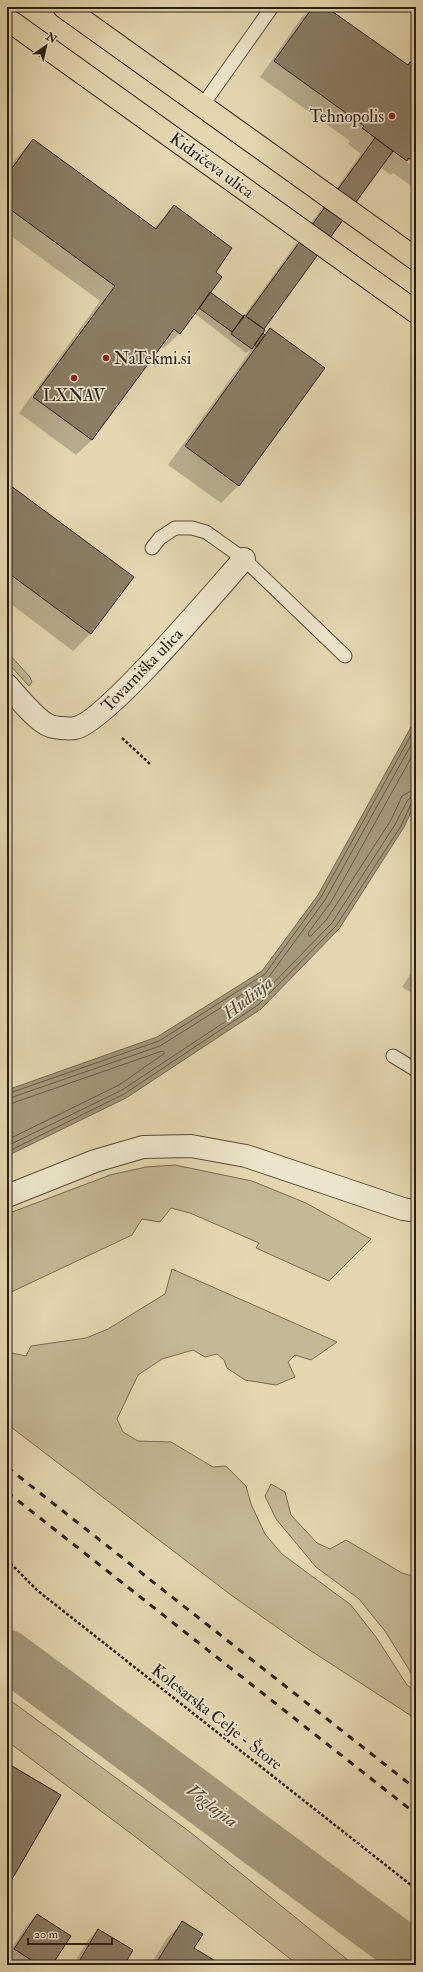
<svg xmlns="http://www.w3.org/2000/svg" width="423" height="1972" viewBox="0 0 423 1972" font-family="'IM FELL Double Pica',serif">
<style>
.green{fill:#c4b895;stroke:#766b54}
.water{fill:#a4987a;stroke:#736751}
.shadow{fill:#0003;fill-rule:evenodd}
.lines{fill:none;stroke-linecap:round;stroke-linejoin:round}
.shore{stroke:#665b47;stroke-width:1}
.river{stroke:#a4987a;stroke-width:51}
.building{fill:#8a7e65;stroke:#291e14}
.service-casing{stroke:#584c3b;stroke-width:15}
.minor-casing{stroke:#584c3b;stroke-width:24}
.primary-casing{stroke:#291e14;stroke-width:24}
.path{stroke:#291e14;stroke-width:2.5;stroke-dasharray:3 2;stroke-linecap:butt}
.service{stroke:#ede5cb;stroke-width:13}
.minor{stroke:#ede5cb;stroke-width:22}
.primary{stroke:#e4d7af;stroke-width:22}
.rail{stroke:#291e14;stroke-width:3;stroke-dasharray:7 7;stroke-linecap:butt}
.poi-dot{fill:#8f2418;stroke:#ede5cb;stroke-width:1.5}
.labels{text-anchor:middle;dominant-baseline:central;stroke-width:3.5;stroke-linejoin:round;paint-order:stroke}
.poi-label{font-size:17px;fill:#291e14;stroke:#ede5cb;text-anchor:end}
.street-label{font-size:17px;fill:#291e14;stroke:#ede5cb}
.water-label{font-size:18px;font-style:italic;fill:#544938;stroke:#ede5cb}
</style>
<rect width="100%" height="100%" fill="#e4d7af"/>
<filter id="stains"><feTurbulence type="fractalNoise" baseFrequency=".005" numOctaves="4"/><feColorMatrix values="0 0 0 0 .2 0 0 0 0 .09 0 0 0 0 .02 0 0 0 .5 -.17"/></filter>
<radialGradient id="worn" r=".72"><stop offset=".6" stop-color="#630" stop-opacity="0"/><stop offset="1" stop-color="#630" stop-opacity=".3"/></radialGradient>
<path class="green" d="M7,652L30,677L32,682L29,686L7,662Z
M175,1165L252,1181L306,1203L371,1239L329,1281L256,1248L259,1243L190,1213L171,1208L160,1222L142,1219L132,1235L7,1294V1214L110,1175L146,1167Z
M172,1269L337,1342L311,1360L295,1355L288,1362L295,1377L276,1385L245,1380L227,1368L224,1360L217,1354L205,1357L193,1350L162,1359L138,1375L117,1419L123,1432L138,1441L171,1442L213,1467L226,1466L246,1486L251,1504L265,1534L282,1554L351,1605L376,1637L407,1685L416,1692V1719L305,1647L231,1595L7,1424V1352L26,1356L31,1346L86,1338L108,1329L165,1294Z
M271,1484L285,1492L291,1515L317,1543L330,1549L346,1540L402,1573L416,1577V1679L413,1676L385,1631L359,1599L316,1567L276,1519L265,1496Z
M7,1698L190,1832L354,1965H298L137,1838L7,1741Z"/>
<path class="water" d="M416,718V802L404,827L339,929L261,1009L126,1098L7,1156V1090L157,1037L262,971L318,895Z"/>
<path class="shadow" d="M313,7H325L407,66L416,68V189L393,173L391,175L380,167L262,329L239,485L221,503L168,465L252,349L246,353L194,313L180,333L164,348L161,345L92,440L76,455L19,413L100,301L7,233V171L18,156L33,140L154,228L174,207L214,272L209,293L243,317L361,154L348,144L350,141L260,77L302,17ZM380,140L411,162L410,164L379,142Z
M7,484L132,577L90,634L73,651L7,601Z
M416,966V996L402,987Z
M37,1915L51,1965H14L7,1960V1956L27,1925Z
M182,1923L193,1949L220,1965H150L167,1938Z
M98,1930L123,1965H73L88,1940Z"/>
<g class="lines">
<path class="shore" d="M416,749L331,902L308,933L309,936H311L327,919L391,820L402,796L409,792L416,790
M7,1094L159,1041L265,974L321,897L416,726
M7,1099L160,1046L268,978L325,900L416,736
M7,1105L162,1051L165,1053L119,1085L7,1140
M7,1146L122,1090L255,1002L332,923L396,823L407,801L411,797L416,796
M7,1152L124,1094L258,1005L336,926L401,826L411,804L416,802"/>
<path class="river" d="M7,1655L416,1958"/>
</g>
<path class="building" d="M313,7H326L408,65L410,62L416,67V163L409,158L407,161L393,151L362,128L364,126L274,61Z
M375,138L393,151L264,329L246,316Z
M33,139L156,229L174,205L232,248L216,272L222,277L180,334L174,329L92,440L33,397L115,286L7,207V175Z
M210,292L244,317L232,332L199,308Z
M244,315L265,330L252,349L231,334Z
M270,328L325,368L239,486L185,446Z
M263,333L265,335L257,347L254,345Z
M7,483L134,577L91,634L7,572Z
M7,1763L61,1795L8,1886H7Z
M37,1914L71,1936L52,1965H39L14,1949Z
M182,1921L203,1934L194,1948L222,1965H155Z
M98,1929L133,1950L124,1965H77Z"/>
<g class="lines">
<defs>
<path id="service" d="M202,106L272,7
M152,548L160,538L175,528H192L206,532L244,559L345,656
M393,1056L416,1070"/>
<path id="minor" d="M7,685C16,695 36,720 48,725C53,728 69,729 75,728C105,723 218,588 244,559
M7,1196L95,1161L143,1147L191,1146L246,1156L403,1209L416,1211"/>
<path id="primary" d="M64,7L416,259
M7,19L416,312"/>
</defs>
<use href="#service" class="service-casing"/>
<use href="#minor" class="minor-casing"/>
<use href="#primary" class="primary-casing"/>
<path class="path" d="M122,738L150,764
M7,1560L38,1591L416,1889"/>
<use href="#service" class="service"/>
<use href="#minor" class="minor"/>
<use href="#primary" class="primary"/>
<path class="rail" d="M7,1467L416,1789
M7,1492L416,1814"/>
</g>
<g class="poi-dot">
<circle cx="392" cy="116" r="4"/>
<circle cx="106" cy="358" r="4"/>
<circle cx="74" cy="378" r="4"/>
</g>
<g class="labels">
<g class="poi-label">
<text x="384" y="116">Tehnopolis</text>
<text x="114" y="358" text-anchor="start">NaTekmi.si</text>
<text x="74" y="395" text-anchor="middle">LXNAV</text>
</g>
<g class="street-label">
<text transform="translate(212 165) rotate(36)">Kidričeva ulica</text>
<text transform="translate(142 670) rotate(-46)">Tovarniška ulica</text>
<text transform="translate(217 1717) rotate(38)">Kolesarska Celje - Štore</text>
</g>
<g class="water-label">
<text transform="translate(248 998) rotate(-38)">Hudinja</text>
<text transform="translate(212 1806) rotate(37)">Voglajna</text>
</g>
</g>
<rect width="423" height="1972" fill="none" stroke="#e4d7af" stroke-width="24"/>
<rect x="8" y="8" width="407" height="1956" fill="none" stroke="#291e14" stroke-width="2"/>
<rect x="12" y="12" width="399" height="1948" fill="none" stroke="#291e14"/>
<g transform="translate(46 46) rotate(34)" stroke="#ede5cb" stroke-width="3" paint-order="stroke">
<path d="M0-3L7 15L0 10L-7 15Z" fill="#291e14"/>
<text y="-6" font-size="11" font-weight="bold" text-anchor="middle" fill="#291e14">N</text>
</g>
<path d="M28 1938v6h84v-6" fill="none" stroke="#291e14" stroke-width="2"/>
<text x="34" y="1938" font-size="12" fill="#291e14" stroke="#ede5cb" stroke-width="3" paint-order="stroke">20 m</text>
<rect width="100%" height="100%" filter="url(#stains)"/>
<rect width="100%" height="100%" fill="url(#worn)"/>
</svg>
